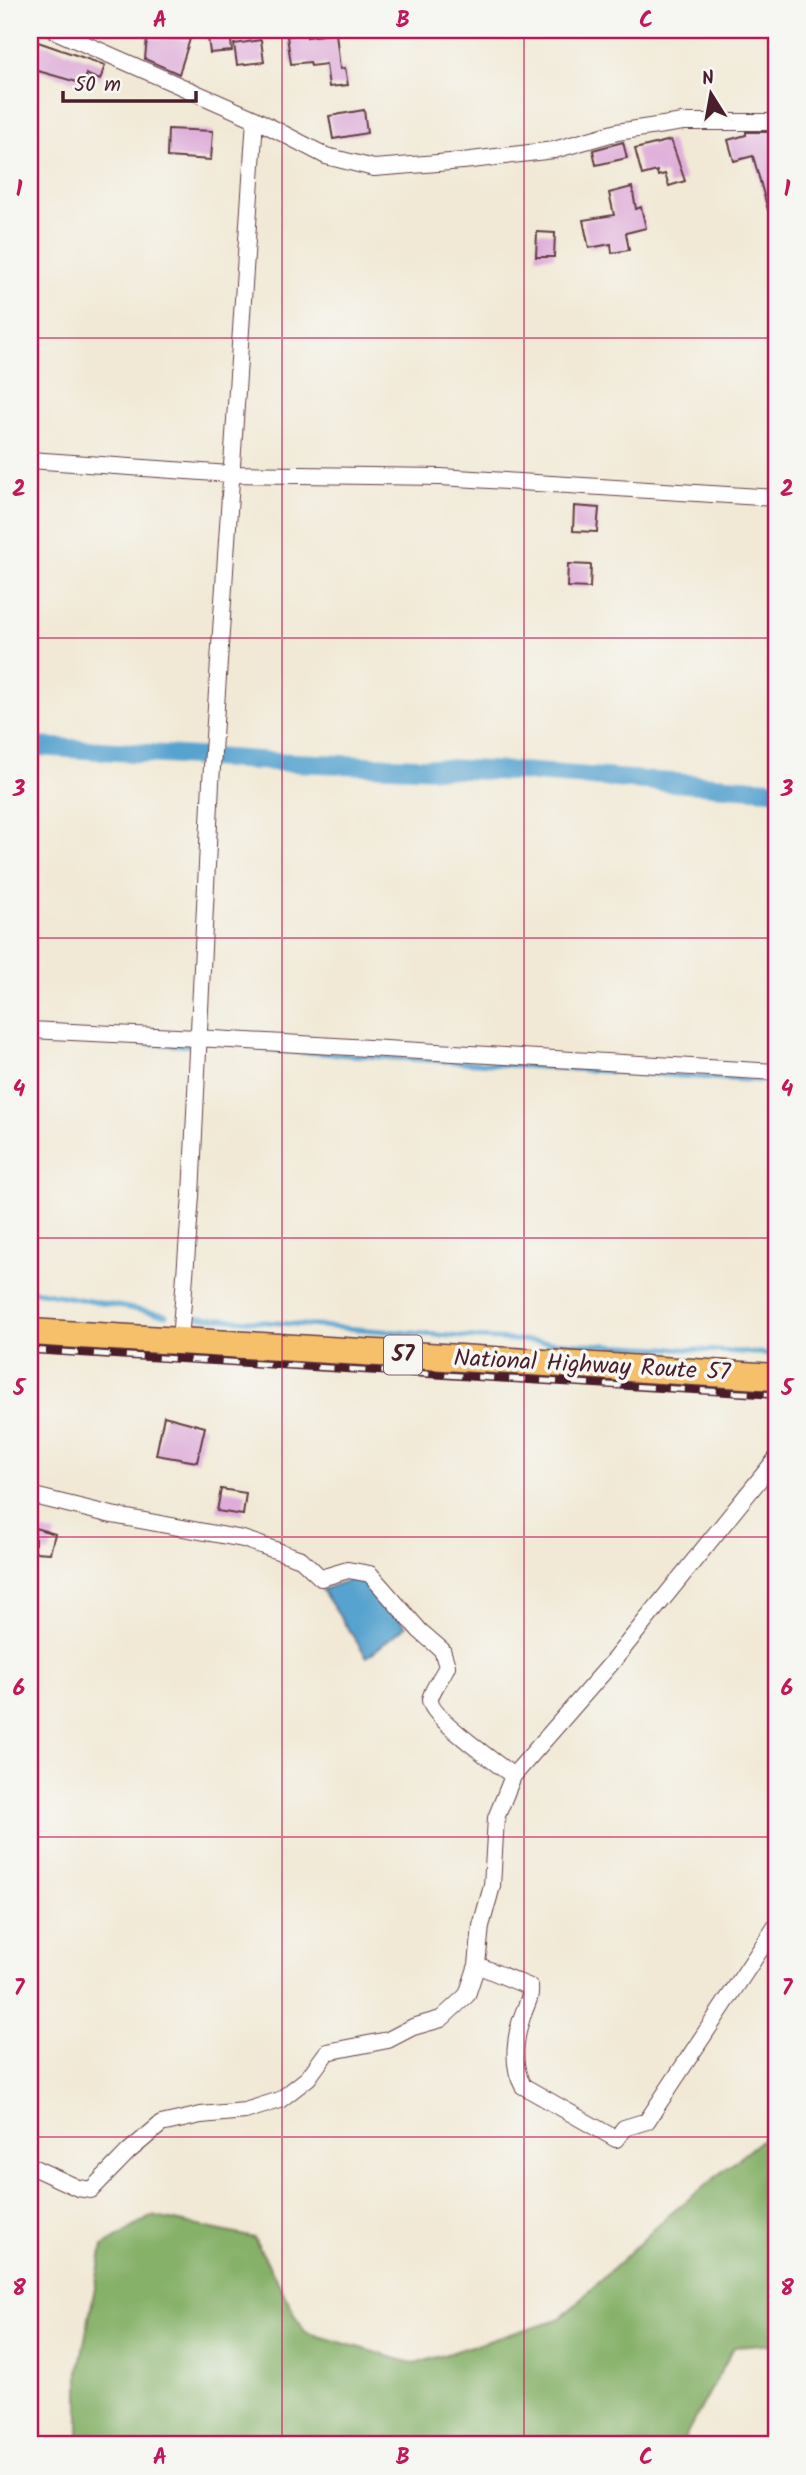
<svg xmlns="http://www.w3.org/2000/svg" width="806" height="2475" viewBox="0 0 806 2475" font-family="Kalam,sans-serif">
<style>
.forest{fill:#86b169;stroke:#68684a;stroke-width:2}
.water{fill:#57a3cf;stroke:#50617d;stroke-width:2}
.lines{fill:none;stroke-linecap:round;stroke-linejoin:round}
.stream{stroke:#57a3cf;stroke-width:5}
.canal{stroke:#57a3cf;stroke-width:19}
.building{fill:#dfadd9}
.minor-casing{stroke:#633d44;stroke-width:18}
.trunk-casing{stroke:#633d44;stroke-width:29}
.minor{stroke:#fff;stroke-width:16}
.trunk{stroke:#f6c06b;stroke-width:26}
.rail-casing{stroke:#4a1f2b;stroke-width:8}
.rail{stroke:#f6f6f2;stroke-width:5;stroke-dasharray:16;stroke-linecap:butt}
.grid{fill:none;stroke:#c2185b;stroke-width:2;stroke-opacity:0.55}
.labels{text-anchor:middle;dominant-baseline:central;stroke-width:7;stroke-linejoin:round;paint-order:stroke}
.shield{fill:#f6f6f2;stroke:#7e6067;stroke-width:2}
.shield-label{font-size:23px;font-weight:bold;fill:#4a1f2b}
.street-label{font-size:24px;fill:#4a1f2b;stroke:#f6f6f2}
.neatline{fill:none;stroke:#c2185b;stroke-width:2.5}
.grid-label{font-size:23px;text-anchor:middle;font-weight:bold;fill:#c2185b}
</style>
<rect width="100%" height="100%" fill="#f6f6f2"/>
<filter id="ink" filterUnits="userSpaceOnUse"><feTurbulence type="fractalNoise" baseFrequency=".0143" numOctaves="2"/><feDisplacementMap in="SourceGraphic" scale="14" xChannelSelector="R" yChannelSelector="G"/><feConvolveMatrix kernelMatrix="1 2 1 2 8 2 1 2 1" color-interpolation-filters="sRGB"/></filter>
<filter id="wash" filterUnits="userSpaceOnUse"><feTurbulence type="fractalNoise" baseFrequency=".00686" numOctaves="4" result="noise"/><feDisplacementMap in="SourceGraphic" scale="28" xChannelSelector="R" yChannelSelector="G"/><feGaussianBlur stdDeviation="1.57" result="paint"/><feColorMatrix in="noise" values="0 0 0 0 0 0 0 0 0 0 0 0 0 0 0 0 0 1.4 0 .05"/><feComposite in="paint" operator="in"/></filter>
<g filter="url(#wash)">
<rect width="100%" height="100%" fill="#f1e9d5"/>
<path class="forest" d="M776,2128V2344L734,2347L681,2445H84L79,2437V2370L103,2246L152,2216L254,2238L305,2332L415,2364L561,2318L668,2216Z"/>
<path class="water" d="M367,1579L406,1626L367,1657L322,1590L349,1580Z"/>
<g class="lines">
<path class="stream" d="M145,1043L194,1046
M270,1050L776,1082
M30,1290L166,1315
M198,1317L477,1338L776,1354"/>
<path class="canal" d="M30,746L281,762L527,772L776,790"/>
</g>
<g id="blocks">
<path class="building" d="M207,30H230L232,51L210,53Z
M307,33V37L336,33L340,69L345,68L348,85L329,87L326,64L311,66L310,62L291,64L287,36Z
M147,38L190,39L179,74L145,59Z
M261,40L264,62L237,65L234,44Z
M38,42L105,65L100,80L86,74L87,85L31,69Z
M364,110L367,133L333,139L329,116Z
M168,129L213,131L211,160L167,157Z
M746,132H776V223L772,224L753,156L734,161L728,140L746,135Z
M671,140L685,181L669,186L665,174L658,176L657,171L642,175L635,149Z
M623,142L627,158L596,165L593,150Z
M632,187L636,209L641,207L646,228L626,233L629,250L612,253L611,244L589,248L583,220L614,215L609,193Z
M537,232L555,233L554,257H536Z
M574,506L599,508L597,532L573,531Z
M568,564L591,565L590,588L567,587Z
M164,1416L205,1427L197,1462L156,1455Z
M221,1489L246,1493L243,1515L217,1511Z
M35,1528L55,1534L50,1553L35,1552Z"/>
</g>
</g>
<g filter="url(#ink)">
<use href="#blocks" fill-opacity="0" stroke="#633d44" stroke-width="2"/>
<g class="lines">
<defs>
<path id="minor" d="M53,30L255,119L326,156L374,168L463,161L554,150L617,132L683,122H776
M30,460L230,474L441,477L776,498
M30,1030L197,1038L776,1072
M180,1341L191,1196L211,782L255,119
M30,1495L112,1515L243,1539L301,1559L321,1578L348,1570L370,1574L420,1631L442,1650L447,1666C443,1676 431,1690 430,1700C430,1717 498,1764 513,1776
M477,1965L530,1987C531,1998 527,2003 523,2014C515,2036 511,2065 523,2086L616,2139L624,2128L647,2121L776,1926
M30,2166L78,2188L91,2190L129,2151L161,2124L201,2115L245,2111L280,2100L308,2078L327,2052L388,2040L413,2027L441,2019L467,1995L477,1965L481,1926L492,1886L496,1818L513,1776L609,1666L776,1459"/>
<path id="trunk" d="M30,1332L776,1377"/>
</defs>
<use href="#minor" class="minor-casing"/>
<use href="#trunk" class="trunk-casing"/>
<use href="#minor" class="minor"/>
<use href="#trunk" class="trunk"/>
<defs>
<path id="rail" d="M30,1350L776,1395"/>
</defs>
<use href="#rail" class="rail-casing"/>
<use href="#rail" class="rail"/>
</g>
</g>
<path class="grid" d="M282,30V2445M524,30V2445M30,338H776M30,638H776M30,938H776M30,1238H776M30,1537H776M30,1837H776M30,2137H776"/>
<g class="labels">
<rect class="shield" x="384" y="1335.5" width="38" height="39" rx="5"/>
<g class="shield-label">
<text x="403" y="1355">57</text>
</g>
<g class="street-label">
<text transform="translate(592 1366) rotate(3)">National Highway Route 57</text>
</g>
</g>
<rect width="806" height="2475" fill="none" stroke="#f6f6f2" stroke-width="77"/>
<g transform="translate(711 94) rotate(349)" stroke="#f6f6f2" stroke-width="5" paint-order="stroke">
<path d="M0-5L12 26L0 18L-12 26Z" fill="#4a1f2b"/>
<text y="-10" font-size="19" font-weight="bold" text-anchor="middle" fill="#4a1f2b">N</text>
</g>
<path d="M63 91v10h133v-10" fill="none" stroke="#4a1f2b" stroke-width="3.5"/>
<text x="74" y="91" font-size="21" fill="#4a1f2b" stroke="#f6f6f2" stroke-width="5" paint-order="stroke">50 m</text>
<rect x="38" y="38" width="730" height="2398" class="neatline"/>
<g class="grid-label">
<text x="160" y="27">A</text>
<text x="403" y="27">B</text>
<text x="646" y="27">C</text>
<text x="19" y="196">1</text>
<text x="787" y="196">1</text>
<text x="19" y="496">2</text>
<text x="787" y="496">2</text>
<text x="19" y="796">3</text>
<text x="787" y="796">3</text>
<text x="19" y="1096">4</text>
<text x="787" y="1096">4</text>
<text x="19" y="1395">5</text>
<text x="787" y="1395">5</text>
<text x="19" y="1695">6</text>
<text x="787" y="1695">6</text>
<text x="19" y="1995">7</text>
<text x="787" y="1995">7</text>
<text x="19" y="2295">8</text>
<text x="787" y="2295">8</text>
<text x="160" y="2464">A</text>
<text x="403" y="2464">B</text>
<text x="646" y="2464">C</text>
</g>
</svg>
